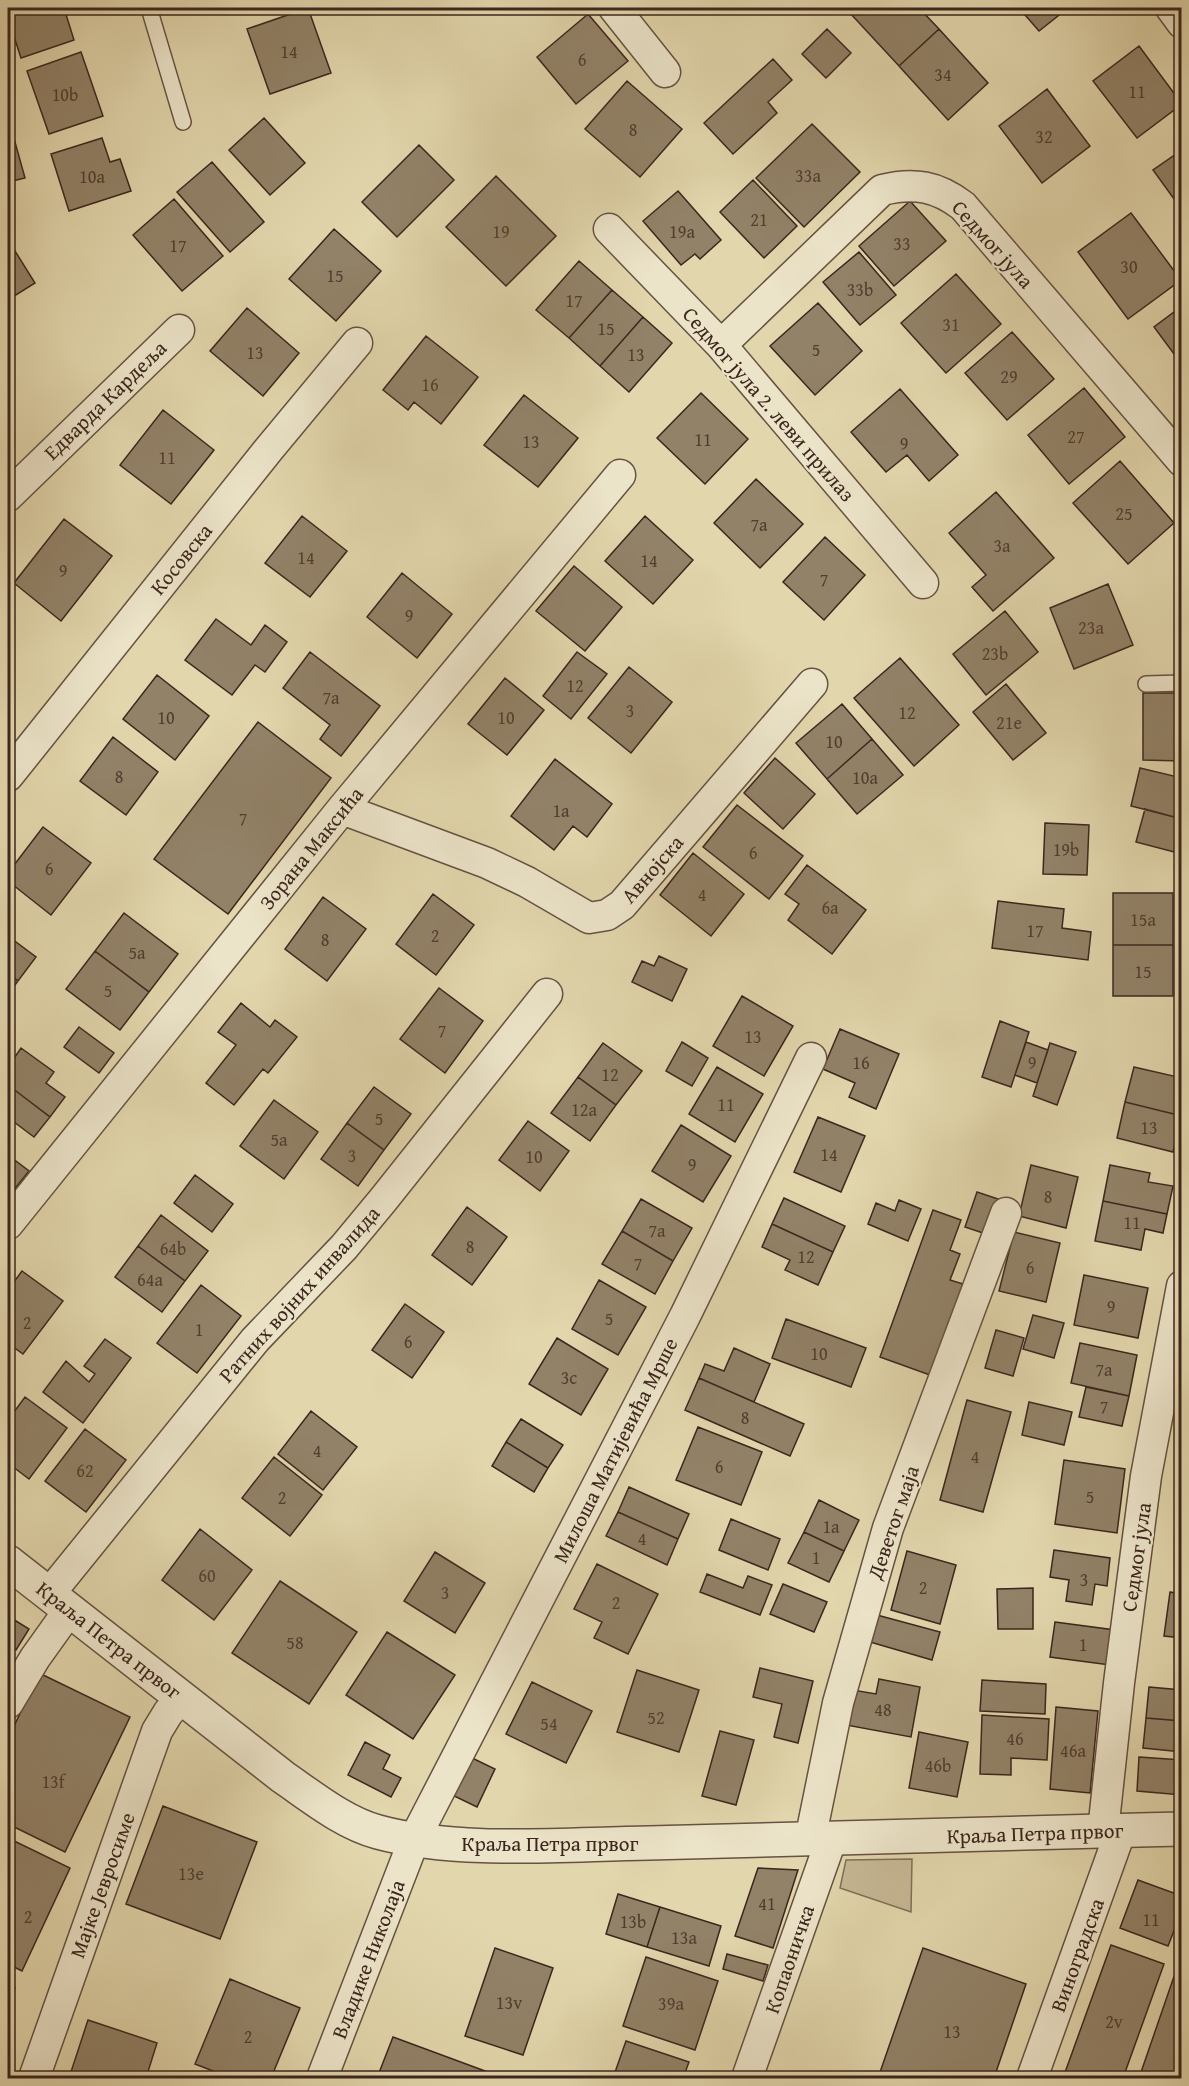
<svg xmlns="http://www.w3.org/2000/svg" width="1189" height="2086" viewBox="0 0 1189 2086" font-family="'Gentium Book Plus',serif">
<style>
.green{fill:#c6b894;stroke:#816f59;stroke-width:1.5}
.building{fill:#928268;stroke:#3c261e;stroke-width:1.5}
.lines{fill:none;stroke-linecap:round;stroke-linejoin:round}
.service-casing{stroke:#665242;stroke-width:18}
.minor-casing{stroke:#665242;stroke-width:33}
.tertiary-casing{stroke:#665242;stroke-width:36}
.service{stroke:#ece4c9;stroke-width:15}
.minor{stroke:#ece4c9;stroke-width:30}
.tertiary{stroke:#ece4c9;stroke-width:33}
.labels{text-anchor:middle;dominant-baseline:central;stroke-width:4.5;stroke-linejoin:round;paint-order:stroke}
.number-label{font-size:18px;fill:#523d30}
.street-label{font-size:21px;fill:#3c261e;stroke:#ece4c9}
</style>
<rect width="100%" height="100%" fill="#e2d6ac"/>
<filter id="stains"><feTurbulence type="fractalNoise" baseFrequency=".00333" numOctaves="4"/><feColorMatrix values="0 0 0 0 .2 0 0 0 0 .09 0 0 0 0 .02 0 0 0 .5 -.17"/></filter>
<radialGradient id="worn" r=".72"><stop offset=".6" stop-color="#630" stop-opacity="0"/><stop offset="1" stop-color="#630" stop-opacity=".3"/></radialGradient>
<path class="green" d="M912,1859L911,1912L840,1888L846,1860Z"/>
<path class="building" d="M8,8H64L74,40L21,58L8,18Z
M308,8L331,73L270,94L247,29Z
M856,8H919L939,29L899,66L850,13Z
M1019,8H1068L1039,31Z
M588,14L628,61L576,104L537,57Z
M827,29L851,53L826,78L802,54Z
M939,29L988,83L948,120L899,66Z
M1139,46L1182,104L1137,138L1093,81Z
M81,52L103,116L49,134L27,71Z
M773,59L792,80L768,102L777,113L733,154L704,123Z
M627,81L682,129L640,177L585,129Z
M1047,89L1090,146L1042,183L999,126Z
M8,117L25,178L8,182Z
M264,118L305,163L270,195L229,150Z
M812,124L860,172L804,227L756,178Z
M102,138L110,162L120,159L131,191L69,211L51,154Z
M419,145L454,180L397,237L362,202Z
M1182,150V210L1153,170Z
M212,162L264,222L230,252L177,192Z
M496,176L556,236L506,286L446,227Z
M753,180L797,226L764,258L720,212Z
M678,191L721,240L700,259L695,254L681,265L643,221Z
M174,199L223,256L182,291L133,235Z
M910,201L946,241L894,286L859,246Z
M1131,213L1181,280L1128,319L1078,252Z
M334,229L381,271L336,321L289,279Z
M10,243L35,283L8,300V244Z
M859,252L896,295L860,325L823,282Z
M579,261L612,290L569,338L536,310Z
M956,274L1001,324L946,373L901,323Z
M612,290L643,317L600,366L569,338Z
M818,303L862,351L815,395L770,346Z
M1182,306V361L1180,362L1154,327Z
M247,308L299,353L263,396L210,351Z
M643,317L672,343L629,392L600,366Z
M1012,332L1054,379L1007,420L965,373Z
M426,336L478,377L441,424L414,402L408,410L383,390Z
M1084,388L1125,437L1069,484L1028,435Z
M900,389L958,455L929,481L907,455L886,472L851,432Z
M701,393L748,439L705,484L657,438Z
M524,395L578,438L538,487L484,445Z
M163,410L214,450L171,504L120,465Z
M1120,461L1174,523L1128,564L1073,503Z
M756,479L803,524L760,568L714,523Z
M996,492L1054,558L993,611L972,587L986,575L949,533Z
M302,516L347,551L310,597L265,563Z
M645,516L693,560L653,604L605,561Z
M64,519L112,556L61,621L14,583Z
M825,537L865,575L824,620L783,582Z
M1182,565V583L1175,567Z
M574,566L622,607L585,651L536,611Z
M402,573L452,614L417,658L367,617Z
M1108,584L1133,645L1074,669L1050,608Z
M1005,611L1038,652L986,695L953,654Z
M216,619L251,645L265,625L287,642L265,672L255,665L232,695L185,660Z
M310,652L380,706L341,756L320,739L330,725L283,688Z
M577,652L607,674L571,719L543,696Z
M900,658L959,725L914,766L854,698Z
M629,667L672,702L631,753L588,718Z
M157,675L209,716L175,760L123,719Z
M505,678L544,710L507,755L468,724Z
M1006,684L1046,733L1013,760L973,712Z
M1143,693H1182V761L1143,760Z
M842,704L872,739L827,779L796,743Z
M258,722L331,778L228,914L154,859Z
M113,737L158,772L126,815L80,781Z
M872,739L903,775L857,814L827,779Z
M775,758L815,794L783,829L744,793Z
M555,759L612,804L587,837L573,826L554,850L511,816Z
M1140,768L1182,778V819L1131,806Z
M737,805L803,856L769,899L703,847Z
M1145,809L1182,819V854L1136,842Z
M1045,823L1089,825L1087,875L1043,874Z
M43,827L91,863L51,915L8,881V873Z
M693,853L744,894L711,936L660,895Z
M807,865L866,910L832,954L788,920L799,904L785,894Z
M1113,893H1173V945H1113Z
M433,894L474,925L436,975L396,944Z
M323,897L366,929L327,981L285,949Z
M998,901L1064,909L1062,928L1091,932L1088,960L992,948Z
M124,913L178,954L149,992L95,951Z
M8,936L36,957L18,981L8,973Z
M1113,945H1173V996H1113Z
M95,951L149,992L120,1030L66,989Z
M659,956L687,969L672,1001L632,982L642,961L654,966Z
M8,973L18,981L8,995Z
M439,988L483,1021L445,1073L400,1039Z
M742,996L793,1026L764,1076L713,1046Z
M241,1003L270,1027L275,1020L297,1037L268,1073L263,1069L234,1105L206,1083L236,1045L218,1032Z
M1000,1021L1029,1032L1011,1087L982,1077Z
M79,1027L114,1053L99,1073L64,1047Z
M840,1029L899,1054L876,1109L849,1097L855,1083L823,1069Z
M682,1042L708,1058L692,1086L666,1071Z
M1026,1042L1048,1050L1037,1083L1015,1075Z
M603,1043L642,1071L616,1105L578,1077Z
M1050,1043L1076,1052L1057,1105L1033,1096Z
M21,1048L54,1072L46,1083L65,1097L50,1117L8,1085V1067Z
M717,1067L763,1094L735,1142L689,1114Z
M1134,1067L1182,1078V1116L1125,1102Z
M578,1077L616,1105L590,1141L551,1113Z
M8,1085L50,1117L34,1137L14,1122L8,1131Z
M374,1087L411,1114L384,1150L347,1123Z
M274,1100L318,1132L284,1179L240,1146Z
M1125,1102L1182,1116L1173,1152L1117,1138Z
M818,1117L865,1136L841,1192L794,1172Z
M528,1121L569,1151L540,1191L499,1160Z
M347,1123L384,1150L358,1186L321,1159Z
M681,1125L731,1156L703,1202L652,1171Z
M8,1155L29,1171L9,1196L8,1194Z
M1031,1165L1078,1177L1066,1228L1019,1216Z
M1110,1165L1150,1173L1148,1182L1173,1186L1167,1214L1103,1201Z
M195,1175L233,1204L212,1232L174,1203Z
M977,1192L1001,1200L989,1235L965,1227Z
M784,1198L845,1226L833,1252L772,1224Z
M641,1199L692,1228L673,1261L622,1231Z
M899,1200L921,1209L908,1241L868,1224L876,1203L895,1211Z
M1103,1201L1167,1214L1163,1233L1145,1229L1141,1250L1095,1241Z
M467,1207L507,1237L472,1285L432,1255Z
M933,1210L961,1220L950,1250L960,1254L950,1280L963,1284L930,1375L880,1357Z
M161,1215L208,1251L185,1281L138,1246Z
M772,1224L833,1252L818,1285L785,1270L790,1260L762,1247Z
M622,1231L673,1261L655,1294L602,1264Z
M1014,1232L1060,1243L1046,1302L999,1291Z
M138,1246L185,1281L162,1312L115,1277Z
M22,1271L63,1301L23,1354L8,1343V1290Z
M1084,1275L1148,1288L1138,1338L1074,1325Z
M599,1280L646,1307L618,1355L572,1329Z
M201,1285L241,1316L197,1373L157,1343Z
M405,1304L444,1332L412,1378L372,1350Z
M1033,1315L1064,1323L1054,1358L1023,1349Z
M786,1319L866,1348L851,1387L772,1358Z
M996,1330L1024,1338L1013,1376L985,1368Z
M557,1338L608,1369L581,1415L529,1384Z
M105,1339L131,1358L83,1423L43,1392L66,1361L89,1382L95,1374L84,1366Z
M1080,1343L1137,1355L1129,1396L1071,1383Z
M734,1348L770,1364L754,1402L699,1378L705,1364L724,1371Z
M699,1378L804,1424L790,1456L685,1410Z
M1086,1387L1129,1396L1122,1426L1079,1417Z
M25,1397L67,1428L29,1479L8,1463V1420Z
M967,1400L1011,1412L983,1512L940,1500Z
M1029,1402L1072,1412L1064,1445L1022,1435Z
M311,1411L357,1447L323,1490L278,1454Z
M521,1419L563,1445L548,1468L506,1442Z
M698,1427L762,1452L741,1505L676,1480Z
M85,1429L126,1460L86,1512L45,1481Z
M506,1442L548,1468L534,1492L492,1466Z
M274,1457L322,1495L290,1536L242,1498Z
M1064,1460L1125,1469L1117,1533L1055,1524Z
M629,1487L689,1514L678,1539L618,1512Z
M819,1500L859,1520L844,1551L804,1532Z
M618,1512L678,1539L667,1565L606,1536Z
M731,1519L780,1539L768,1570L719,1550Z
M200,1529L252,1570L214,1620L162,1580Z
M804,1532L844,1551L829,1582L788,1563Z
M1054,1550L1110,1558L1107,1586L1095,1584L1092,1605L1066,1601L1069,1580L1050,1577Z
M907,1551L956,1565L940,1624L891,1610Z
M435,1552L485,1583L455,1633L404,1601Z
M597,1564L658,1594L628,1654L594,1638L602,1622L574,1609Z
M707,1574L743,1588L748,1576L772,1585L760,1615L700,1592Z
M280,1581L357,1632L309,1704L232,1653Z
M783,1584L827,1602L814,1632L770,1614Z
M1033,1588V1629H998L997,1589Z
M1170,1592L1182,1594V1638L1164,1636Z
M877,1615L940,1632L932,1660L870,1642Z
M8,1616L29,1629L16,1650L8,1645Z
M1055,1622L1115,1630L1110,1665L1050,1657Z
M387,1632L455,1675L413,1739L346,1695Z
M760,1668L813,1681L798,1743L774,1737L782,1704L753,1697Z
M637,1670L699,1690L679,1752L617,1732Z
M39,1673L130,1717L65,1852L8,1824V1739Z
M879,1679L920,1687L911,1737L846,1725L853,1690L876,1694Z
M982,1680L1046,1684L1045,1714L980,1711Z
M532,1682L592,1711L566,1763L506,1734Z
M1149,1687L1182,1690V1721L1146,1718Z
M1056,1707L1098,1711L1090,1793L1050,1789Z
M982,1715L1049,1719L1047,1760L1011,1758V1775L980,1774Z
M1146,1718L1182,1721V1752L1143,1748Z
M720,1731L754,1740L736,1805L702,1796Z
M919,1732L968,1742L957,1797L909,1788Z
M365,1742L390,1755L383,1769L401,1778L391,1797L348,1775Z
M470,1757L495,1769L477,1807L452,1795Z
M1139,1757L1182,1760V1795L1137,1791Z
M163,1806L257,1842L220,1939L126,1904Z
M8,1838L70,1868L22,1971L8,1964Z
M758,1868L798,1870L773,1948L735,1936Z
M1138,1880L1182,1896V1910L1168,1946L1120,1928Z
M618,1894L660,1907L647,1947L606,1934Z
M660,1907L721,1926L709,1966L647,1947Z
M1111,1945L1164,1964L1123,2078H1063Z
M495,1948L553,1968L523,2055L465,2036Z
M923,1948L1026,1984L994,2078H878Z
M727,1954L768,1965L763,1981L723,1969Z
M646,1957L718,1981L695,2050L623,2026Z
M1179,1962L1182,1963V2078H1139Z
M230,1979L300,2008L271,2078H231L195,2064Z
M8,1984L15,1988L8,2004Z
M88,2020L157,2043L146,2078H69Z
M393,2037L504,2078H377Z
M626,2041L689,2062L683,2078H613Z"/>
<g class="lines">
<defs>
<path id="service" d="M149,8L183,122
M1146,684L1182,683"/>
<path id="minor" d="M614,8L665,72
M1171,8L1182,23
M609,229L721,345L923,583
M721,345L882,190C914,182 937,186 963,206L1182,461
M8,496L179,330
M8,776L269,449L357,343
M342,809L487,863L527,882L589,918L607,915L622,905L812,684
M8,1224L342,809L620,475
M50,1593L255,1340L344,1247L383,1200L547,994
M8,1703L35,1658L70,1609
M1103,1831L1119,1683L1146,1476L1182,1286
M810,1840L838,1703L888,1528L1006,1213
M34,2078L157,1731L168,1713L182,1697
M322,2078L414,1840L685,1316L811,1058
M747,2078L831,1840
M1032,2078L1121,1830"/>
<path id="tertiary" d="M8,1562L283,1777C312,1797 344,1823 378,1832C459,1854 565,1844 649,1843C826,1840 1004,1833 1182,1829"/>
</defs>
<use href="#service" class="service-casing"/>
<use href="#minor" class="minor-casing"/>
<use href="#tertiary" class="tertiary-casing"/>
<use href="#service" class="service"/>
<use href="#minor" class="minor"/>
<use href="#tertiary" class="tertiary"/>
</g>
<g class="labels">
<g class="number-label">
<text x="289" y="51">14</text>
<text x="582" y="59">6</text>
<text x="943" y="74">34</text>
<text x="1137" y="91">11</text>
<text x="65" y="94">10b</text>
<text x="633" y="129">8</text>
<text x="1044" y="136">32</text>
<text x="808" y="175">33a</text>
<text x="92" y="176">10a</text>
<text x="759" y="219">21</text>
<text x="501" y="231">19</text>
<text x="682" y="231">19a</text>
<text x="902" y="243">33</text>
<text x="178" y="245">17</text>
<text x="1129" y="266">30</text>
<text x="335" y="275">15</text>
<text x="860" y="289">33b</text>
<text x="574" y="300">17</text>
<text x="951" y="324">31</text>
<text x="606" y="328">15</text>
<text x="816" y="349">5</text>
<text x="255" y="352">13</text>
<text x="636" y="354">13</text>
<text x="1009" y="376">29</text>
<text x="430" y="384">16</text>
<text x="1076" y="436">27</text>
<text x="703" y="439">11</text>
<text x="531" y="441">13</text>
<text x="904" y="443">9</text>
<text x="167" y="457">11</text>
<text x="1124" y="513">25</text>
<text x="759" y="524">7a</text>
<text x="1002" y="545">3a</text>
<text x="306" y="557">14</text>
<text x="649" y="560">14</text>
<text x="63" y="570">9</text>
<text x="824" y="579">7</text>
<text x="409" y="615">9</text>
<text x="1091" y="627">23a</text>
<text x="995" y="653">23b</text>
<text x="575" y="685">12</text>
<text x="331" y="697">7a</text>
<text x="630" y="710">3</text>
<text x="907" y="712">12</text>
<text x="166" y="717">10</text>
<text x="506" y="717">10</text>
<text x="1009" y="722">21e</text>
<text x="834" y="741">10</text>
<text x="119" y="776">8</text>
<text x="865" y="777">10a</text>
<text x="561" y="810">1a</text>
<text x="243" y="818">7</text>
<text x="1066" y="849">19b</text>
<text x="753" y="852">6</text>
<text x="49" y="868">6</text>
<text x="702" y="894">4</text>
<text x="830" y="907">6a</text>
<text x="1143" y="919">15a</text>
<text x="1035" y="930">17</text>
<text x="435" y="935">2</text>
<text x="325" y="939">8</text>
<text x="137" y="952">5a</text>
<text x="1143" y="971">15</text>
<text x="108" y="990">5</text>
<text x="442" y="1030">7</text>
<text x="753" y="1036">13</text>
<text x="861" y="1062">16</text>
<text x="1032" y="1062">9</text>
<text x="610" y="1074">12</text>
<text x="726" y="1104">11</text>
<text x="584" y="1109">12a</text>
<text x="379" y="1118">5</text>
<text x="1149" y="1127">13</text>
<text x="279" y="1139">5a</text>
<text x="829" y="1154">14</text>
<text x="352" y="1155">3</text>
<text x="534" y="1156">10</text>
<text x="692" y="1164">9</text>
<text x="1048" y="1196">8</text>
<text x="1132" y="1222">11</text>
<text x="657" y="1230">7a</text>
<text x="470" y="1246">8</text>
<text x="173" y="1248">64b</text>
<text x="806" y="1256">12</text>
<text x="638" y="1263">7</text>
<text x="1030" y="1267">6</text>
<text x="150" y="1279">64a</text>
<text x="1111" y="1306">9</text>
<text x="609" y="1318">5</text>
<text x="27" y="1322">2</text>
<text x="199" y="1329">1</text>
<text x="408" y="1341">6</text>
<text x="819" y="1353">10</text>
<text x="1104" y="1369">7a</text>
<text x="569" y="1377">3c</text>
<text x="1104" y="1406">7</text>
<text x="745" y="1417">8</text>
<text x="317" y="1450">4</text>
<text x="975" y="1456">4</text>
<text x="719" y="1466">6</text>
<text x="85" y="1470">62</text>
<text x="1090" y="1496">5</text>
<text x="282" y="1497">2</text>
<text x="831" y="1526">1a</text>
<text x="642" y="1538">4</text>
<text x="816" y="1557">1</text>
<text x="207" y="1575">60</text>
<text x="1084" y="1579">3</text>
<text x="923" y="1587">2</text>
<text x="445" y="1592">3</text>
<text x="616" y="1602">2</text>
<text x="295" y="1642">58</text>
<text x="1083" y="1644">1</text>
<text x="883" y="1709">48</text>
<text x="656" y="1717">52</text>
<text x="549" y="1723">54</text>
<text x="1015" y="1738">46</text>
<text x="1073" y="1750">46a</text>
<text x="938" y="1765">46b</text>
<text x="53" y="1781">13f</text>
<text x="191" y="1873">13e</text>
<text x="767" y="1903">41</text>
<text x="28" y="1916">2</text>
<text x="1151" y="1919">11</text>
<text x="633" y="1921">13b</text>
<text x="684" y="1937">13a</text>
<text x="509" y="2002">13v</text>
<text x="671" y="2003">39a</text>
<text x="1114" y="2021">2v</text>
<text x="952" y="2031">13</text>
<text x="248" y="2036">2</text>
</g>
<g class="street-label">
<text transform="translate(993 244) rotate(48)">Седмог јула</text>
<text transform="translate(105 400) rotate(-44)">Едварда Кардеља</text>
<text transform="translate(769 404) rotate(49)">Седмог јула 2. леви прилаз</text>
<text transform="translate(181 559) rotate(-51)">Косовска</text>
<text transform="translate(311 848) rotate(-51)">Зорана Максића</text>
<text transform="translate(652 869) rotate(-49)">Авнојска</text>
<text transform="translate(299 1294) rotate(-48)">Ратних војних инвалида</text>
<text transform="translate(615 1450) rotate(-63)">Милоша Матијевића Мрше</text>
<text transform="translate(893 1522) rotate(-71)">Деветог маја</text>
<text transform="translate(1136 1557) rotate(-82)">Седмог јула</text>
<text transform="translate(109 1640) rotate(38)">Краља Петра првог</text>
<text transform="translate(1035 1833) rotate(-2)">Краља Петра првог</text>
<text x="550" y="1843">Краља Петра првог</text>
<text transform="translate(102 1885) rotate(-70)">Мајке Јевросиме</text>
<text transform="translate(1077 1955) rotate(-70)">Виноградска</text>
<text transform="translate(368 1959) rotate(-69)">Владике Николаја</text>
<text transform="translate(789 1959) rotate(-71)">Копаоничка</text>
</g>
</g>
<rect width="1189" height="2086" fill="none" stroke="#e2d6ac" stroke-width="30"/>
<rect x="9" y="9" width="1171" height="2068" fill="none" stroke="#3c261e" stroke-width="3"/>
<rect x="15" y="15" width="1159" height="2056" fill="none" stroke="#3c261e" stroke-width="1.5"/>
<rect width="100%" height="100%" filter="url(#stains)"/>
<rect width="100%" height="100%" fill="url(#worn)"/>
</svg>
